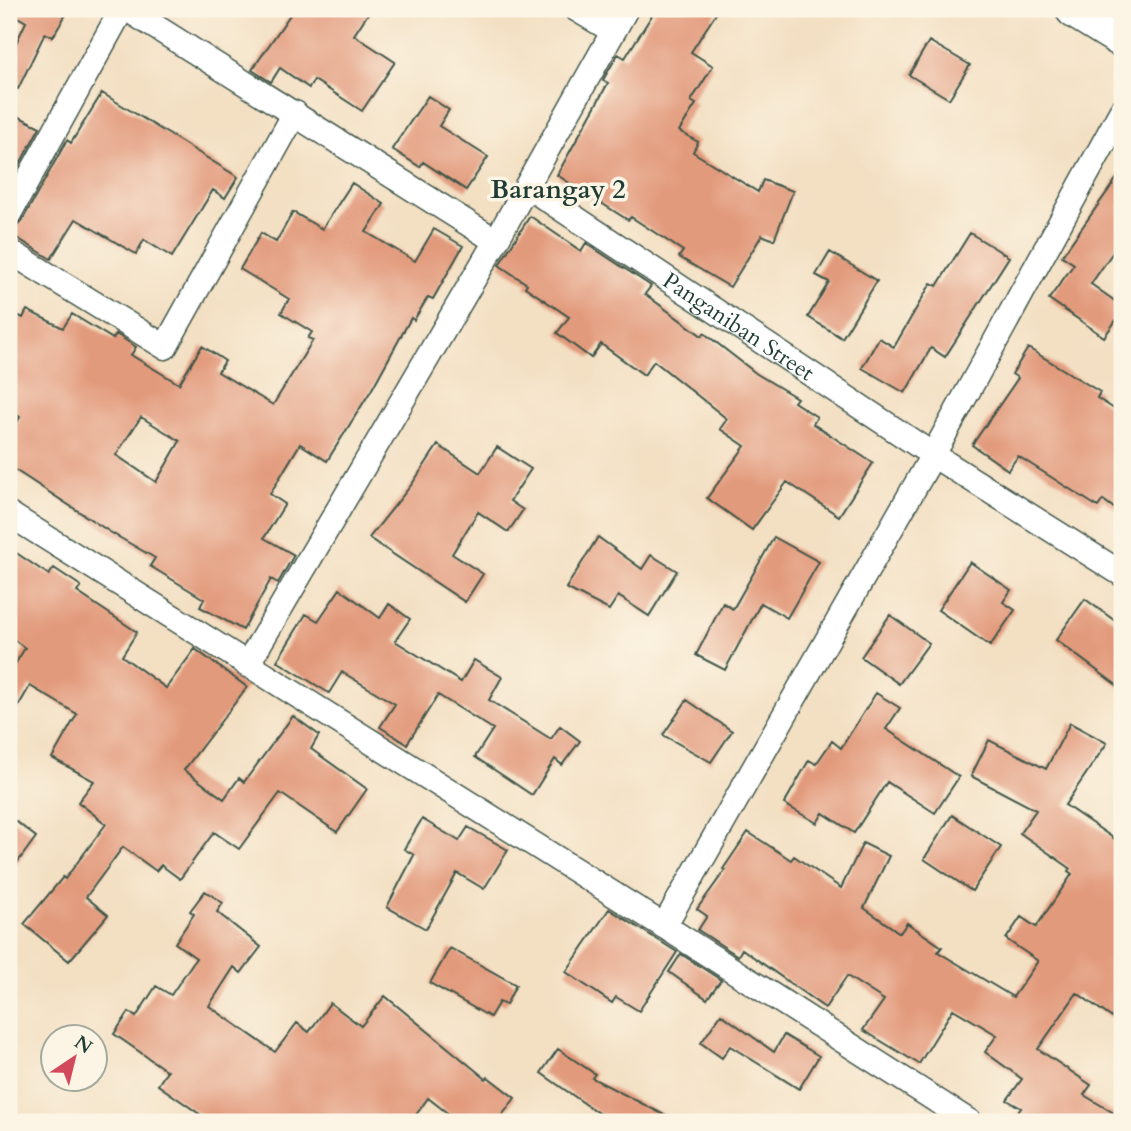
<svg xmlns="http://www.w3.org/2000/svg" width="1131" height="1131" viewBox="0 0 1131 1131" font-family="Cardo,serif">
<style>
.building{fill:#e29a7b;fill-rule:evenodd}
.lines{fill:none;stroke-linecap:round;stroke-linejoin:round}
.street-casing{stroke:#3f5549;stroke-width:27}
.primary-casing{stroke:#3f5549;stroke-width:41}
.street{stroke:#fff;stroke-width:24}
.primary{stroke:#fff;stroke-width:38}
.labels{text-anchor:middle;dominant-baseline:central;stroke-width:7;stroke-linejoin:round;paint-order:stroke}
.street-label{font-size:23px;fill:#1f3d34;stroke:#fcf5e5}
.quarter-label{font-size:26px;font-weight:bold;fill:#1f3d34;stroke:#fcf5e5}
</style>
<rect width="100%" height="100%" fill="#fcf5e5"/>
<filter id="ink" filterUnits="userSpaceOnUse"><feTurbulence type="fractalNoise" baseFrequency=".0143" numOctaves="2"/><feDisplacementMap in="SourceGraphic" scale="14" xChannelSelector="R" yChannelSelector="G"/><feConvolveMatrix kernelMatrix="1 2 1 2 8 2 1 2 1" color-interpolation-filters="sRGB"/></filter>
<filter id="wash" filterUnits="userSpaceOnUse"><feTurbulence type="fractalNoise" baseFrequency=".00686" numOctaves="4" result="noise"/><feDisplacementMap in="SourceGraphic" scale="28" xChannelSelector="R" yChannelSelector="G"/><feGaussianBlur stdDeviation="1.57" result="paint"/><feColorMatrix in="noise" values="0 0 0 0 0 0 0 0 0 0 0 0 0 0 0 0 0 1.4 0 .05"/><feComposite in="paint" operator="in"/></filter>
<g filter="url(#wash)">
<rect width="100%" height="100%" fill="#f3dfc2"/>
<g id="blocks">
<path class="building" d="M9,9H69L53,37L45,33L18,89L9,85V58L26,22L9,12Z
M294,9H371L354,35L395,62L362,111L314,80L309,88L280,68L271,82L252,70Z
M656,9H719L691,52L713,66L691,101L696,104L679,131L698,142L693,152L758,192L763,180L793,191L774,240L762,235L730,287L679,257L683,251L631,217L628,220L557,175L608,83L603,80L618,54L625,58Z
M929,41L970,65L949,99L909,75Z
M102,93L238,177L225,198L213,190L172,257L144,240L136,254L76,219L51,259L17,238L9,236V229L16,227L22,221L67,140L71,143Z
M428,96L449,110L439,126L488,157L466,190L423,162L420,167L392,149Z
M9,112L40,127L9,184Z
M1122,171V239L1091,284L1122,306V312L1104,337L1049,299L1074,264L1062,256Z
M352,183L384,204L366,232L415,261L434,229L463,246L433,299L428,297L414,320L411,318L372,389L327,461L300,444L270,494L285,504L264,538L294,555L278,583L271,579L243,630L200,607L204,599L150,566L155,558L110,532L9,466V436L20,417L9,410V311L23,318L27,310L63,328L72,314L113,339L116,334L136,347L131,355L179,384L202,346L225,361L218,372L273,405L313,340L308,338L312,332L281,313L289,299L240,269L261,233L276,242L293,212L322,229ZM141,417L180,441L156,482L116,455Z
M530,216L581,251L586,243L651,286L645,294L702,336L704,333L757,374L797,398L794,402L817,417L813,424L873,463L839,516L787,482L752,530L707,498L745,446L720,429L727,419L654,361L644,375L601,344L591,358L557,333L569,317L525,287L527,284L499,265Z
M970,233L1009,257L945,357L931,348L905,393L862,368L879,338L894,347L931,283L937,286Z
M830,252L877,281L842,338L808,317L829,282L816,275Z
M1028,348L1100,392L1097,398L1122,414V514L1103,500L1098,507L1018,456L1008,470L972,445L1018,378L1012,374Z
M438,445L480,473L497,447L531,469L510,501L523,510L508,532L478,512L452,554L483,574L465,602L369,538L412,484Z
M598,537L642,569L651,555L677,571L649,616L618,596L609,610L566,588Z
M774,537L819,562L787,618L761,603L725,670L696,655L723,603L733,609Z
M9,548L49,575L54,568L81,586L77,592L137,632L122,656L166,688L195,649L247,687L184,770L224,799L239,778L244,782L293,716L319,735L311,749L367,789L337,832L280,793L239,849L214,832L180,879L161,865L156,871L123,847L86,897L108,915L69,961L24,924L63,877L65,879L106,824L78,802L94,781L52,758L77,714L30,686L9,722V674L25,648L9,636Z
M970,562L1011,590L1003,602L1015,610L990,646L938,610Z
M340,589L380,618L389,604L410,619L395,641L461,682L474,660L502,677L489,700L551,739L560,726L580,741L562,765L555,759L532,795L475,757L493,729L438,695L407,744L380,727L395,704L342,672L329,693L277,661L306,614L318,621Z
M1085,599L1122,626V689L1056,640Z
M890,615L929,643L899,684L861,657Z
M876,693L900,708L886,729L959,777L935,813L887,782L854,833L823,813L817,823L784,804L809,760L816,764L832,741L841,748Z
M687,700L732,731L711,762L663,735Z
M1070,723L1107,743L1065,805L1122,844V1025L1077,993L1038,1049L1091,1085L1084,1095L1122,1118V1122H1011L1021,1108L1007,1100L1022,1079L985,1052L997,1035L953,1009L919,1064L863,1030L884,1000L847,976L825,1008L742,949L738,956L698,930L707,916L697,909L725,870L723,869L748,832L791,860L794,856L841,888L863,843L889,856L864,908L900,933L907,923L942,947L938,952L1013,997L1038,961L1006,939L1021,917L1036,927L1072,874L1068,871L1070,868L1020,833L1036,810L971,776L989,740L1046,769Z
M952,815L1001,847L972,891L924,859Z
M9,816L36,837L9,874Z
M422,819L459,841L468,827L508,850L484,889L457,873L426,929L387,907L414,855L404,849Z
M205,891L223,903L217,912L261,947L241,973L234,967L209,1006L275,1052L297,1023L309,1032L330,1003L361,1026L385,996L486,1079L488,1077L515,1098L497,1122H459L428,1098L411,1122H211L158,1085L167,1071L114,1034L129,1012L136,1017L156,986L171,995L196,958L175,943L194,914L190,911Z
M609,909L677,952L639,1011L616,997L612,1003L566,972Z
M450,948L516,985L506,1005L499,1002L490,1017L430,983Z
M681,954L721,980L707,999L669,972Z
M721,1014L774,1052L784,1035L819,1056L799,1089L730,1046L722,1058L701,1043Z
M558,1049L595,1074L592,1078L678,1122H611L541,1073Z"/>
</g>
</g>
<g filter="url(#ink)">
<use href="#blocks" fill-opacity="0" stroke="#3f5549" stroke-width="2"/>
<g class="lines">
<defs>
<g id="street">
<path d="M127,9L496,241"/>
<path d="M576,9L613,31"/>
<path id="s1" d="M527,186L933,455L1122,574"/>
<path d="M9,214L122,9"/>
<path d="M9,251L165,347L295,113"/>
<path d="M9,514L664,926L970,1122"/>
<path d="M247,665L496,241L626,9"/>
<path d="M664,926L933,455L1122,110"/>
</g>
<path id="primary" d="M1075,9L1122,38"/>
</defs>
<use href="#street" class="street-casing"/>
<use href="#primary" class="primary-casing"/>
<use href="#street" class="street"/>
<use href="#primary" class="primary"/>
</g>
</g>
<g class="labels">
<g class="street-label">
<text stroke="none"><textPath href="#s1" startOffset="254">Panganiban Street</textPath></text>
</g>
<g class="quarter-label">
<text x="558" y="189">Barangay 2</text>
</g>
</g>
<rect width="1131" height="1131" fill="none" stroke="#fcf5e5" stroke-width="35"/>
<g transform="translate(74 1058) rotate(35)"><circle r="33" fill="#fcf5e5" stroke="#a4ab9e" stroke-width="2"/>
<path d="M0-5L12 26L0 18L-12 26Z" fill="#d1495b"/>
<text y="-10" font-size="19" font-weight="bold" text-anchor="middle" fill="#1f3d34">N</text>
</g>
</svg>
